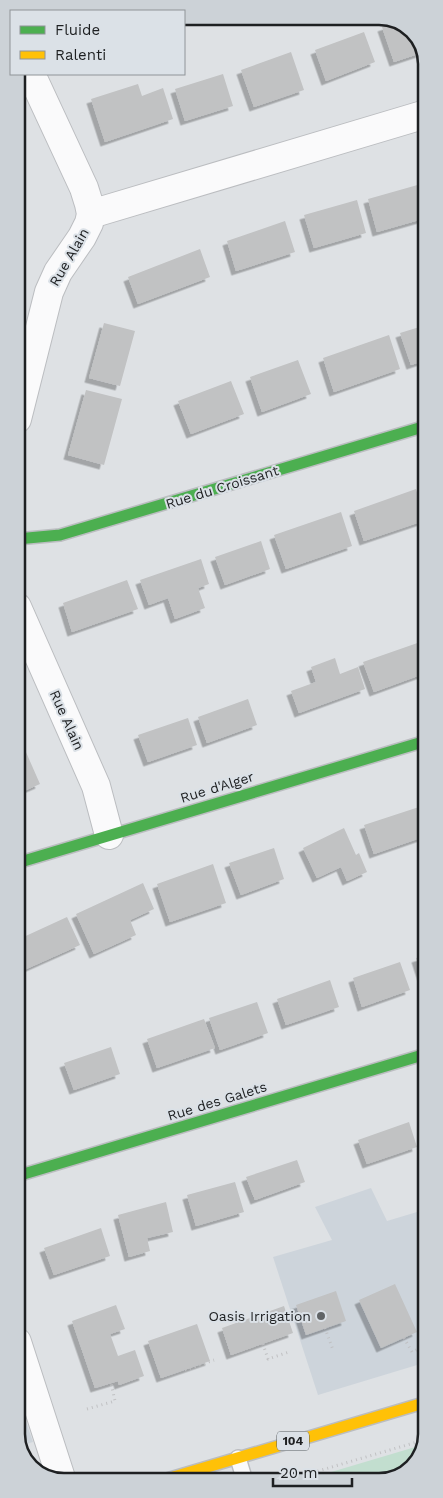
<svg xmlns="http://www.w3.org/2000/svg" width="443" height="1498" viewBox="0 0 443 1498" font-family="'Work Sans',sans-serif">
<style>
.built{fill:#cdd4db}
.green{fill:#c2decf}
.building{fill:#c1c2c3;filter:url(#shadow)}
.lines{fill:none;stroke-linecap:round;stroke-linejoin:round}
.lane-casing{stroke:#bbbdc0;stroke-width:18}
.street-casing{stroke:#bbbdc0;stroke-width:30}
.fast-casing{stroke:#bbbdc0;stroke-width:14}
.slow-casing{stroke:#bbbdc0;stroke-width:14}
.path{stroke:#c0c1c3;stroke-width:3;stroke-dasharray:1 4;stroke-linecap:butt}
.lane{stroke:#fafafb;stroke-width:15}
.street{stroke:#fafafb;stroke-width:28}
.fast{stroke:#4caf50;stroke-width:11}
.slow{stroke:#ffc107;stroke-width:11}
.poi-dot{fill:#616466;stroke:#dbe1e7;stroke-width:2}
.labels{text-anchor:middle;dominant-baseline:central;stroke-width:4;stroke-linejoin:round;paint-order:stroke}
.shield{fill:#dbe1e7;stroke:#575a5d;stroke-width:1}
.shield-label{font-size:12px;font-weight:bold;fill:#1e2022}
.street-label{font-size:14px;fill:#1e2022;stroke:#dbe1e7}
.poi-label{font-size:14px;fill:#1e2022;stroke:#dbe1e7;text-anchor:end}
.rim{fill:none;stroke:#1e2022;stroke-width:2.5}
</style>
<defs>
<filter id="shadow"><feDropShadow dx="-4.5" dy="4.5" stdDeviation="0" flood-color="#0004"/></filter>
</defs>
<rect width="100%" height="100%" fill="#dee1e4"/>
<path class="built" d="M371,1188L387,1221L427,1209V1362L318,1395L273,1257L332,1240L315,1207Z
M17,1395L33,1442L26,1444L28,1463L17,1443Z"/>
<path class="green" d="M422,1445L415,1465L388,1481H301Z"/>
<path class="building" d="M397,22L411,28L424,52L394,62L382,27Z
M364,32L375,62L326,81L315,50Z
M291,52L304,90L254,107L241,70Z
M223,74L233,106L185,121L175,89Z
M138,84L142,96L163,88L173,119L105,142L91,99Z
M421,184L426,200V218L377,232L368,199Z
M357,200L366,233L314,248L304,215Z
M285,221L295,252L236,271L227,241Z
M200,249L210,277L138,304L128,277Z
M104,323L135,331L120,386L89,378Z
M426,325V360L411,365L400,333Z
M389,335L400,369L334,392L323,358Z
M298,360L311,394L262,412L250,377Z
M231,381L244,414L191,434L178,401Z
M86,390L122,399L104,465L68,455Z
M416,489L426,520L364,541L354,511Z
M341,512L352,546L286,569L274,535Z
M261,541L270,569L225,585L215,557Z
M201,559L209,584L198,588L205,608L175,619L168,598L149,605L140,580Z
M127,580L138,609L72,632L63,603Z
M426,640V673L374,692L363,662Z
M335,658L340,674L358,667L365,689L299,713L291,691L316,682L311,667Z
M248,699L257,725L207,743L198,717Z
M188,718L197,745L148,762L138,735Z
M22,743L40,784L17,794V745Z
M419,807L426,828V836L374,854L364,825Z
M344,828L356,855L359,853L367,872L347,881L341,867L317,878L303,848Z
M274,848L284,879L241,895L229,863Z
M213,864L226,903L170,922L157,884Z
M143,883L154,909L130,920L136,935L94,954L76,914Z
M67,917L80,945L24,970L17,955V940Z
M426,955V986H425L416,958Z
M400,962L410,990L362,1007L353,978Z
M330,980L339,1007L286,1025L277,999Z
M257,1002L268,1033L220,1050L209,1018Z
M204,1019L215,1048L157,1068L147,1039Z
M111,1047L120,1074L74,1090L64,1063Z
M409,1122L417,1147L367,1164L358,1140Z
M297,1160L305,1182L255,1200L246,1177Z
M235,1182L244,1212L196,1226L187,1195Z
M166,1202L173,1232L147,1238L150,1251L129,1257L118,1215Z
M101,1228L110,1256L54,1275L44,1248Z
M395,1284L417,1332L381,1348L359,1300Z
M336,1291L346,1321L306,1335L296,1305Z
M116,1305L125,1329L110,1334L118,1356L135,1350L144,1376L119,1385L118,1381L95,1388L72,1321Z
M284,1306L293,1333L231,1355L222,1328Z
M197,1324L210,1361L161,1378L148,1341Z"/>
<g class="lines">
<defs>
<path id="lane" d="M238,1458L245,1481"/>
<path id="street" d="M91,214L426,114
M17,419L49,292L58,272L82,237L89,223L91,214L89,204L84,188L31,74
M17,607L96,786L109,835
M17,1342L62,1481"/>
<path id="fast" d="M17,539L60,535L426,426
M17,863L426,741
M17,1176L426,1054"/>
<path id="slow" d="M160,1481L427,1402"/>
</defs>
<use href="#lane" class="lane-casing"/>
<use href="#street" class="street-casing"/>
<use href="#fast" class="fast-casing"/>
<use href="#slow" class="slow-casing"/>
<path class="path" d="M325,1328L333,1350
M404,1338L412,1352L426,1345
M263,1344L268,1359L289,1352
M185,1370L214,1360
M87,1409L115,1401L111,1383
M284,1481L424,1440"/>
<use href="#lane" class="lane"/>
<use href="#street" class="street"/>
<use href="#fast" class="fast"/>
<use href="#slow" class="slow"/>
</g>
<circle class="poi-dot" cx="321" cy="1316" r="5"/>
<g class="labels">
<rect class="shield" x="277" y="1431.5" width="32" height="19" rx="4"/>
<g class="shield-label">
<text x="293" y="1441">104</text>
</g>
<g class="street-label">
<text transform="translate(69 257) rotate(-60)">Rue Alain</text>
<text transform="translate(222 487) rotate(-17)">Rue du Croissant</text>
<text transform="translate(67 720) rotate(66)">Rue Alain</text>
<text transform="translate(217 787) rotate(-17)">Rue d'Alger</text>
<text transform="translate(217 1101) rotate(-17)">Rue des Galets</text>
</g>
<g class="poi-label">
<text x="311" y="1316">Oasis Irrigation</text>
</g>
</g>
<path d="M0 0H443V1498H0ZM64 25H379A39 39 0 0 1 418 64V1434A39 39 0 0 1 379 1473H64A39 39 0 0 1 25 1434V64A39 39 0 0 1 64 25Z" fill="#ccd2d7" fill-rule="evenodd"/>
<path class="rim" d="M64 25H379A39 39 0 0 1 418 64V1434A39 39 0 0 1 379 1473H64A39 39 0 0 1 25 1434V64A39 39 0 0 1 64 25Z"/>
<rect x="10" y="10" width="175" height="65" fill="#dbe1e7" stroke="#8f9498"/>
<rect x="20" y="26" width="25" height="8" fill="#4caf50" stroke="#8f9498"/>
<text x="55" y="35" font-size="15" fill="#1e2022">Fluide</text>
<rect x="20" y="51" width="25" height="8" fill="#ffc107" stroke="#8f9498"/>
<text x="55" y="60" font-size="15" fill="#1e2022">Ralenti</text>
<path d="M273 1478v8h79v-8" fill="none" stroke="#1e2022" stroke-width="2.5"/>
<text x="280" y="1478" font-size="15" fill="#1e2022" stroke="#dbe1e7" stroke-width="4" paint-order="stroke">20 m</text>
</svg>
